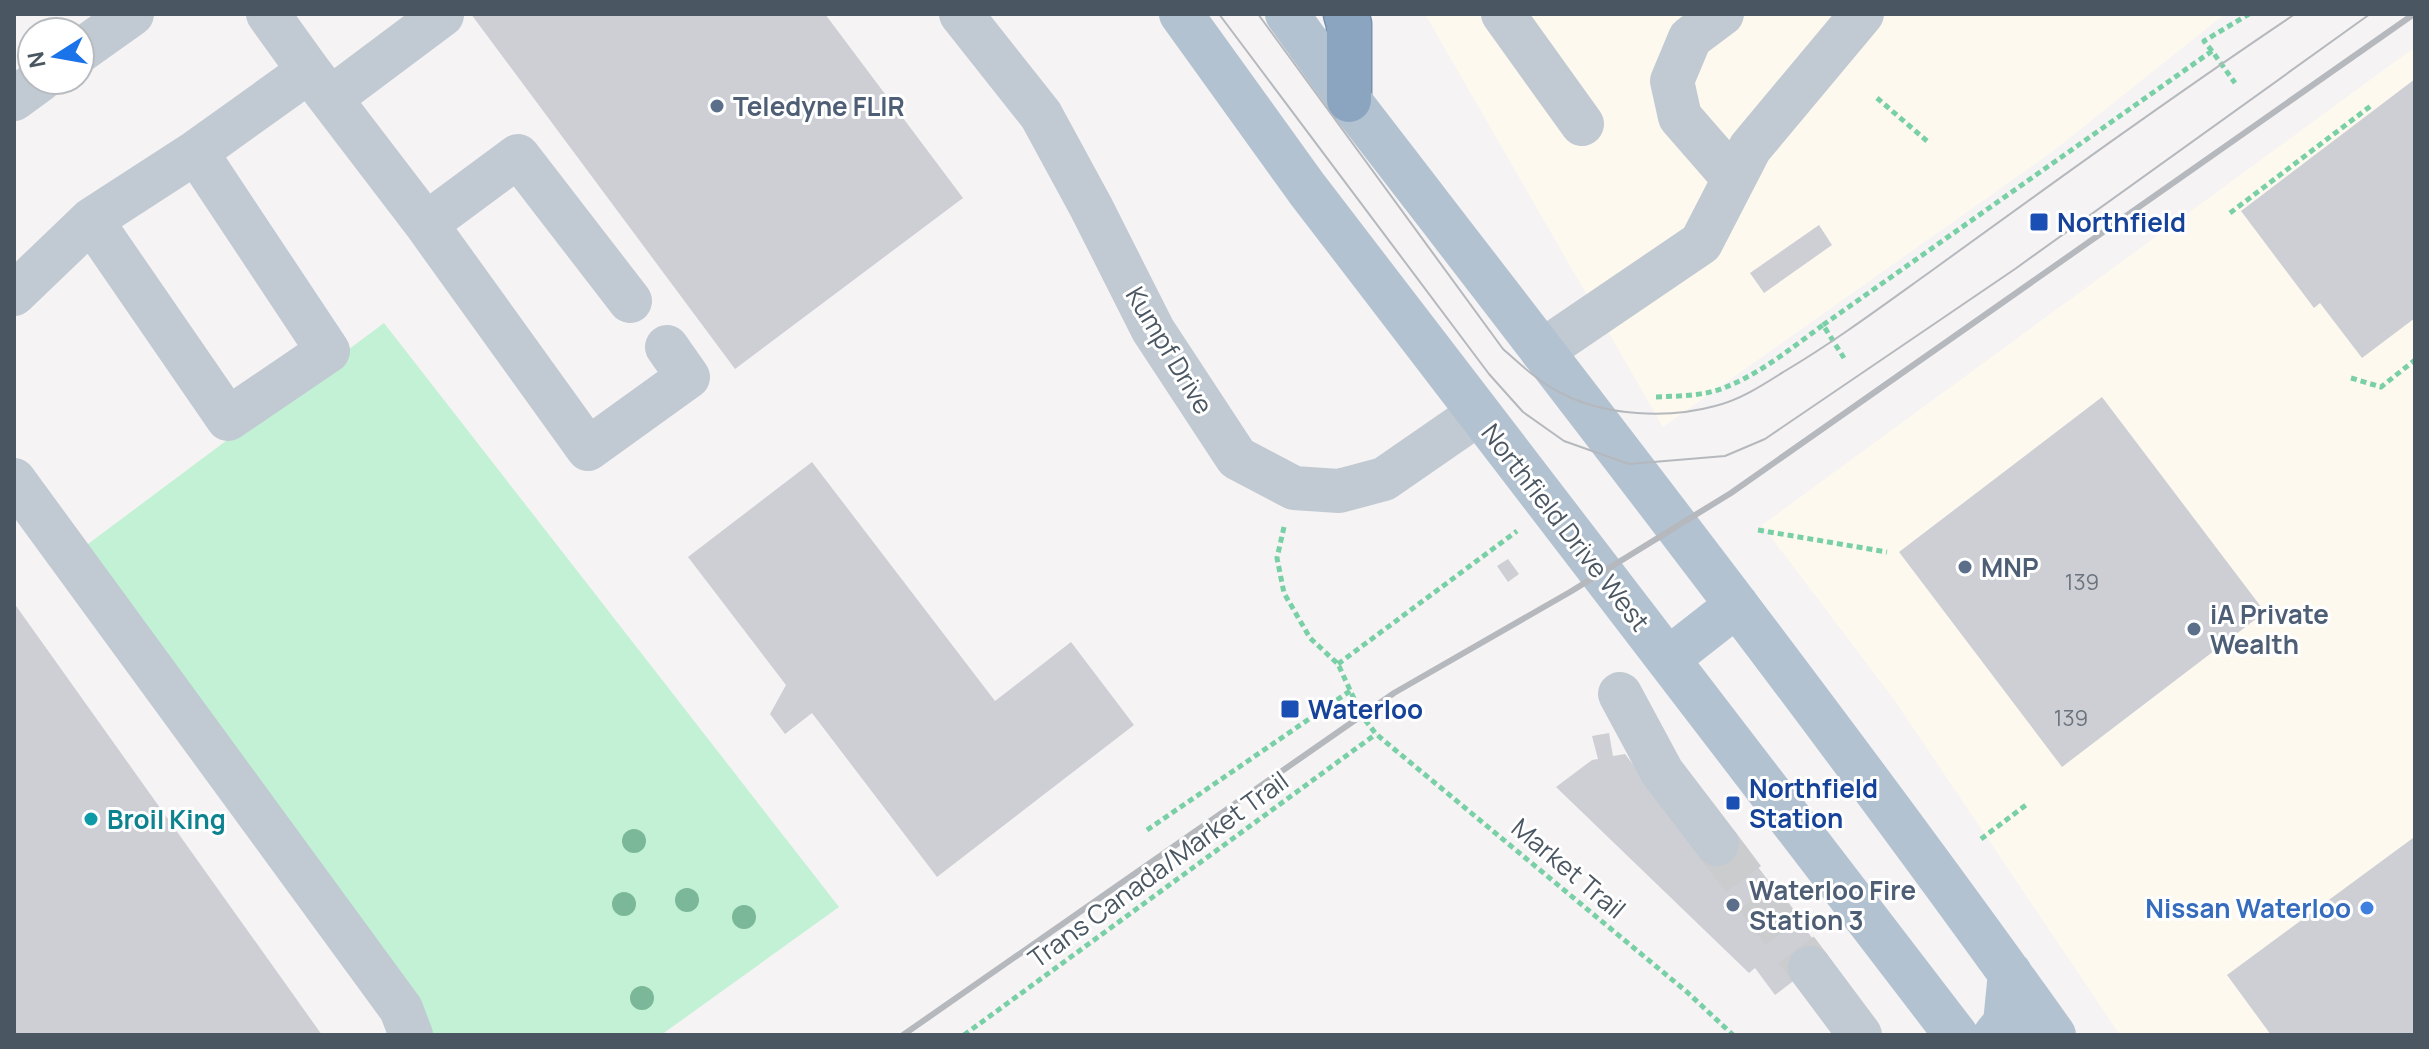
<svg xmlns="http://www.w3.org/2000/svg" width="2429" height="1049" viewBox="0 0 2429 1049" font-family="Manrope,sans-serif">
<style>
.commercial{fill:#fdf9ef}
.green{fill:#c3f1d5}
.building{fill:#cdcfd5}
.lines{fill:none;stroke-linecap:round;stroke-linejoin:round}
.minor-tunnel{stroke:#caccce;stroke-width:44;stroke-dasharray:44 22;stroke-linecap:butt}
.highway-casing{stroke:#7690ad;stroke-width:47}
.path{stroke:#7ad0a6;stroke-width:5;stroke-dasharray:6 4;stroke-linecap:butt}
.minor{stroke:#c1cad2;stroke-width:44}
.major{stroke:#b3c2d1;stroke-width:44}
.highway{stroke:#8ba5c1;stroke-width:44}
.tram{stroke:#b5b8bd;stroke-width:2}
.rail{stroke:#b5b8bd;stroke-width:6}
.tree{fill:#7bb799}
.service-dot{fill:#5c6f8a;stroke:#fff;stroke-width:3}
.transit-dot{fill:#1a4fb4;stroke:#fff;stroke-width:3}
.culture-dot{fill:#0f9aa8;stroke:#fff;stroke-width:3}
.shop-dot{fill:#3f7fe0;stroke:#fff;stroke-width:3}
.labels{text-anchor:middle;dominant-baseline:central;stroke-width:6;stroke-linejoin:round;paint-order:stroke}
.number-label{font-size:22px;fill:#6b747e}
.service-label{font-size:26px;font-weight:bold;fill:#4e5e75;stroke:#fff;text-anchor:start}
.transit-label{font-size:26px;font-weight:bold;fill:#164399;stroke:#fff;text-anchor:start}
.street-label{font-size:26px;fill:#4a5661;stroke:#fff}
.culture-label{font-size:26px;font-weight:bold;fill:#0d838f;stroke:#fff;text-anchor:start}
.shop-label{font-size:26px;font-weight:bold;fill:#366cbe;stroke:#fff;text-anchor:end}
</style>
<rect width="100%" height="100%" fill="#f5f3f3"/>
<path class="commercial" d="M1425,14H2225L2052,152L1663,427Z
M2415,47V1035H2120L1895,701L1762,525Z"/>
<path class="green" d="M384,323L839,907L661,1035H430L80,550Z"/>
<path class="building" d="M471,14H825L963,198L735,369Z
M2415,79V318L2362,358L2320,303L2314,308L2241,211Z
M1819,225L1832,245L1764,293L1750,273Z
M2102,397L2265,612L2062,767L1899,552Z
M812,462L995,701L1071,642L1134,725L937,877L812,713L785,734L770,714L786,685L688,557Z
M1508,559L1519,574L1508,582L1497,566Z
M14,603L322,1035H14Z
M1609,733L1613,756L1625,754L1703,855L1732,833L1826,956L1775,995L1755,968L1749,973L1556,787L1592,760L1598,759L1592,736Z
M2413,838L2415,1035H2271L2227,975Z"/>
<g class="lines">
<path class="minor-tunnel" d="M1717,844L1810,968"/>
<defs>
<path id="highway" d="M1346,14L1349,24V100"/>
</defs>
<use href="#highway" class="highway-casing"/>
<path class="path" d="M2212,51L2204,41L2249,14
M1877,98L1927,141
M2230,213L2372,105
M1823,325L2212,51L2235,83
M2351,378L2381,387L2415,360
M1656,397C1680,396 1704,396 1726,387C1761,373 1793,347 1823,325L1844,358
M1284,527L1277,558L1284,593L1310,638L1338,664L1362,716L1376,734L1687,992L1733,1035
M1758,530L1887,552
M1338,664L1517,531
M1147,830L1350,691
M1981,839L2026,805
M964,1035L1376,734"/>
<path class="minor" d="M961,14L1041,115L1091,207L1153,330L1237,458L1294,488L1339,491L1384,479L1478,414
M1503,14L1582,124
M1722,14L1690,38L1672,81L1680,117L1734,179
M80,51L132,14
M309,71L426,224L588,449L688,377L667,347
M331,98L442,15
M14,99L40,80
M91,220L228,419L328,351L196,152
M426,224L518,156L630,301
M14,294L91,220L196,152L309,71L268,14
M1542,351L1701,243L1750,148L1862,14
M14,480L401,1009L411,1035
M1620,694L1662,772L1717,844
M1810,968L1860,1035"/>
<path class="major" d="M1181,14L1307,189L1956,1035
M1287,14L1349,100C1587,409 1827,717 2054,1035
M1668,659L1737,605
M1995,1035L2005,1023L2010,973"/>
<use href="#highway" class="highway"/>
<path class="tram" d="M1219,14L1489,374L1523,412L1564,441L1629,464L1725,456L1765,439L2015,269L2370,14
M1258,14L1503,349C1521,365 1539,382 1561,393C1605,416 1668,419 1715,406C1740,400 1763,385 1785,371C1837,340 1885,304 1934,269C2054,182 2173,96 2295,14"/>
<path class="rail" d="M903,1035L1394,693L1570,592L1731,493L2414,14"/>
</g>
<g class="tree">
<circle cx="634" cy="841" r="12"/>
<circle cx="687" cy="900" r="12"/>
<circle cx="624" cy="904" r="12"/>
<circle cx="744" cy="917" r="12"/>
<circle cx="642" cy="998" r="12"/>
</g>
<g class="service-dot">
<circle cx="717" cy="106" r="8"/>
<circle cx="1965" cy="567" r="8"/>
<circle cx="2194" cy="629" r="8"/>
<circle cx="1733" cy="905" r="8"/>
</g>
<g class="transit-dot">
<rect x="2029" y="212" width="20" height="20" rx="4"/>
<rect x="1280" y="699" width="20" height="20" rx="4"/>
<rect x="1725" y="795" width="16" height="16" rx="4"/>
</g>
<circle class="culture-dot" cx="91" cy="819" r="8"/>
<circle class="shop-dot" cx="2367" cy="908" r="8"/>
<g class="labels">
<g class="number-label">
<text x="2082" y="582">139</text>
<text x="2071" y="718">139</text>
</g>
<g class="service-label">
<text x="733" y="106">Teledyne FLIR</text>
<text x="1981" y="567">MNP</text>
<text x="2210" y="614">iA Private<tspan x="2210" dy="30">Wealth</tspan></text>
<text x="1749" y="890">Waterloo Fire<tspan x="1749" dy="30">Station 3</tspan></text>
</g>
<g class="transit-label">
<text x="2057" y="222">Northfield</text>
<text x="1308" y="709">Waterloo</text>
<text x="1749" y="788">Northfield<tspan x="1749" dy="30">Station</tspan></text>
</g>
<g class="street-label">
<text transform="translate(1170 350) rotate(59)">Kumpf Drive</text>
<text transform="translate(1566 527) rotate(52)">Northfield Drive West</text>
<text transform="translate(1569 868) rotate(40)">Market Trail</text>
<text transform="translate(1158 869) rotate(-36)">Trans Canada/Market Trail</text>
</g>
<g class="culture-label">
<text x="107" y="819">Broil King</text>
</g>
<g class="shop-label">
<text x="2351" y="908">Nissan Waterloo</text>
</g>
</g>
<rect width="2429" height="1049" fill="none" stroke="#4a5661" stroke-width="32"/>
<g transform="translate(56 56) rotate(259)"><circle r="38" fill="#ffffff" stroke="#b7bbc0" stroke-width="2"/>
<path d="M0-6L14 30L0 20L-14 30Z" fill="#1a73e8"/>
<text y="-12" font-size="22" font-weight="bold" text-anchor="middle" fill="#4a5661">N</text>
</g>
</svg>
